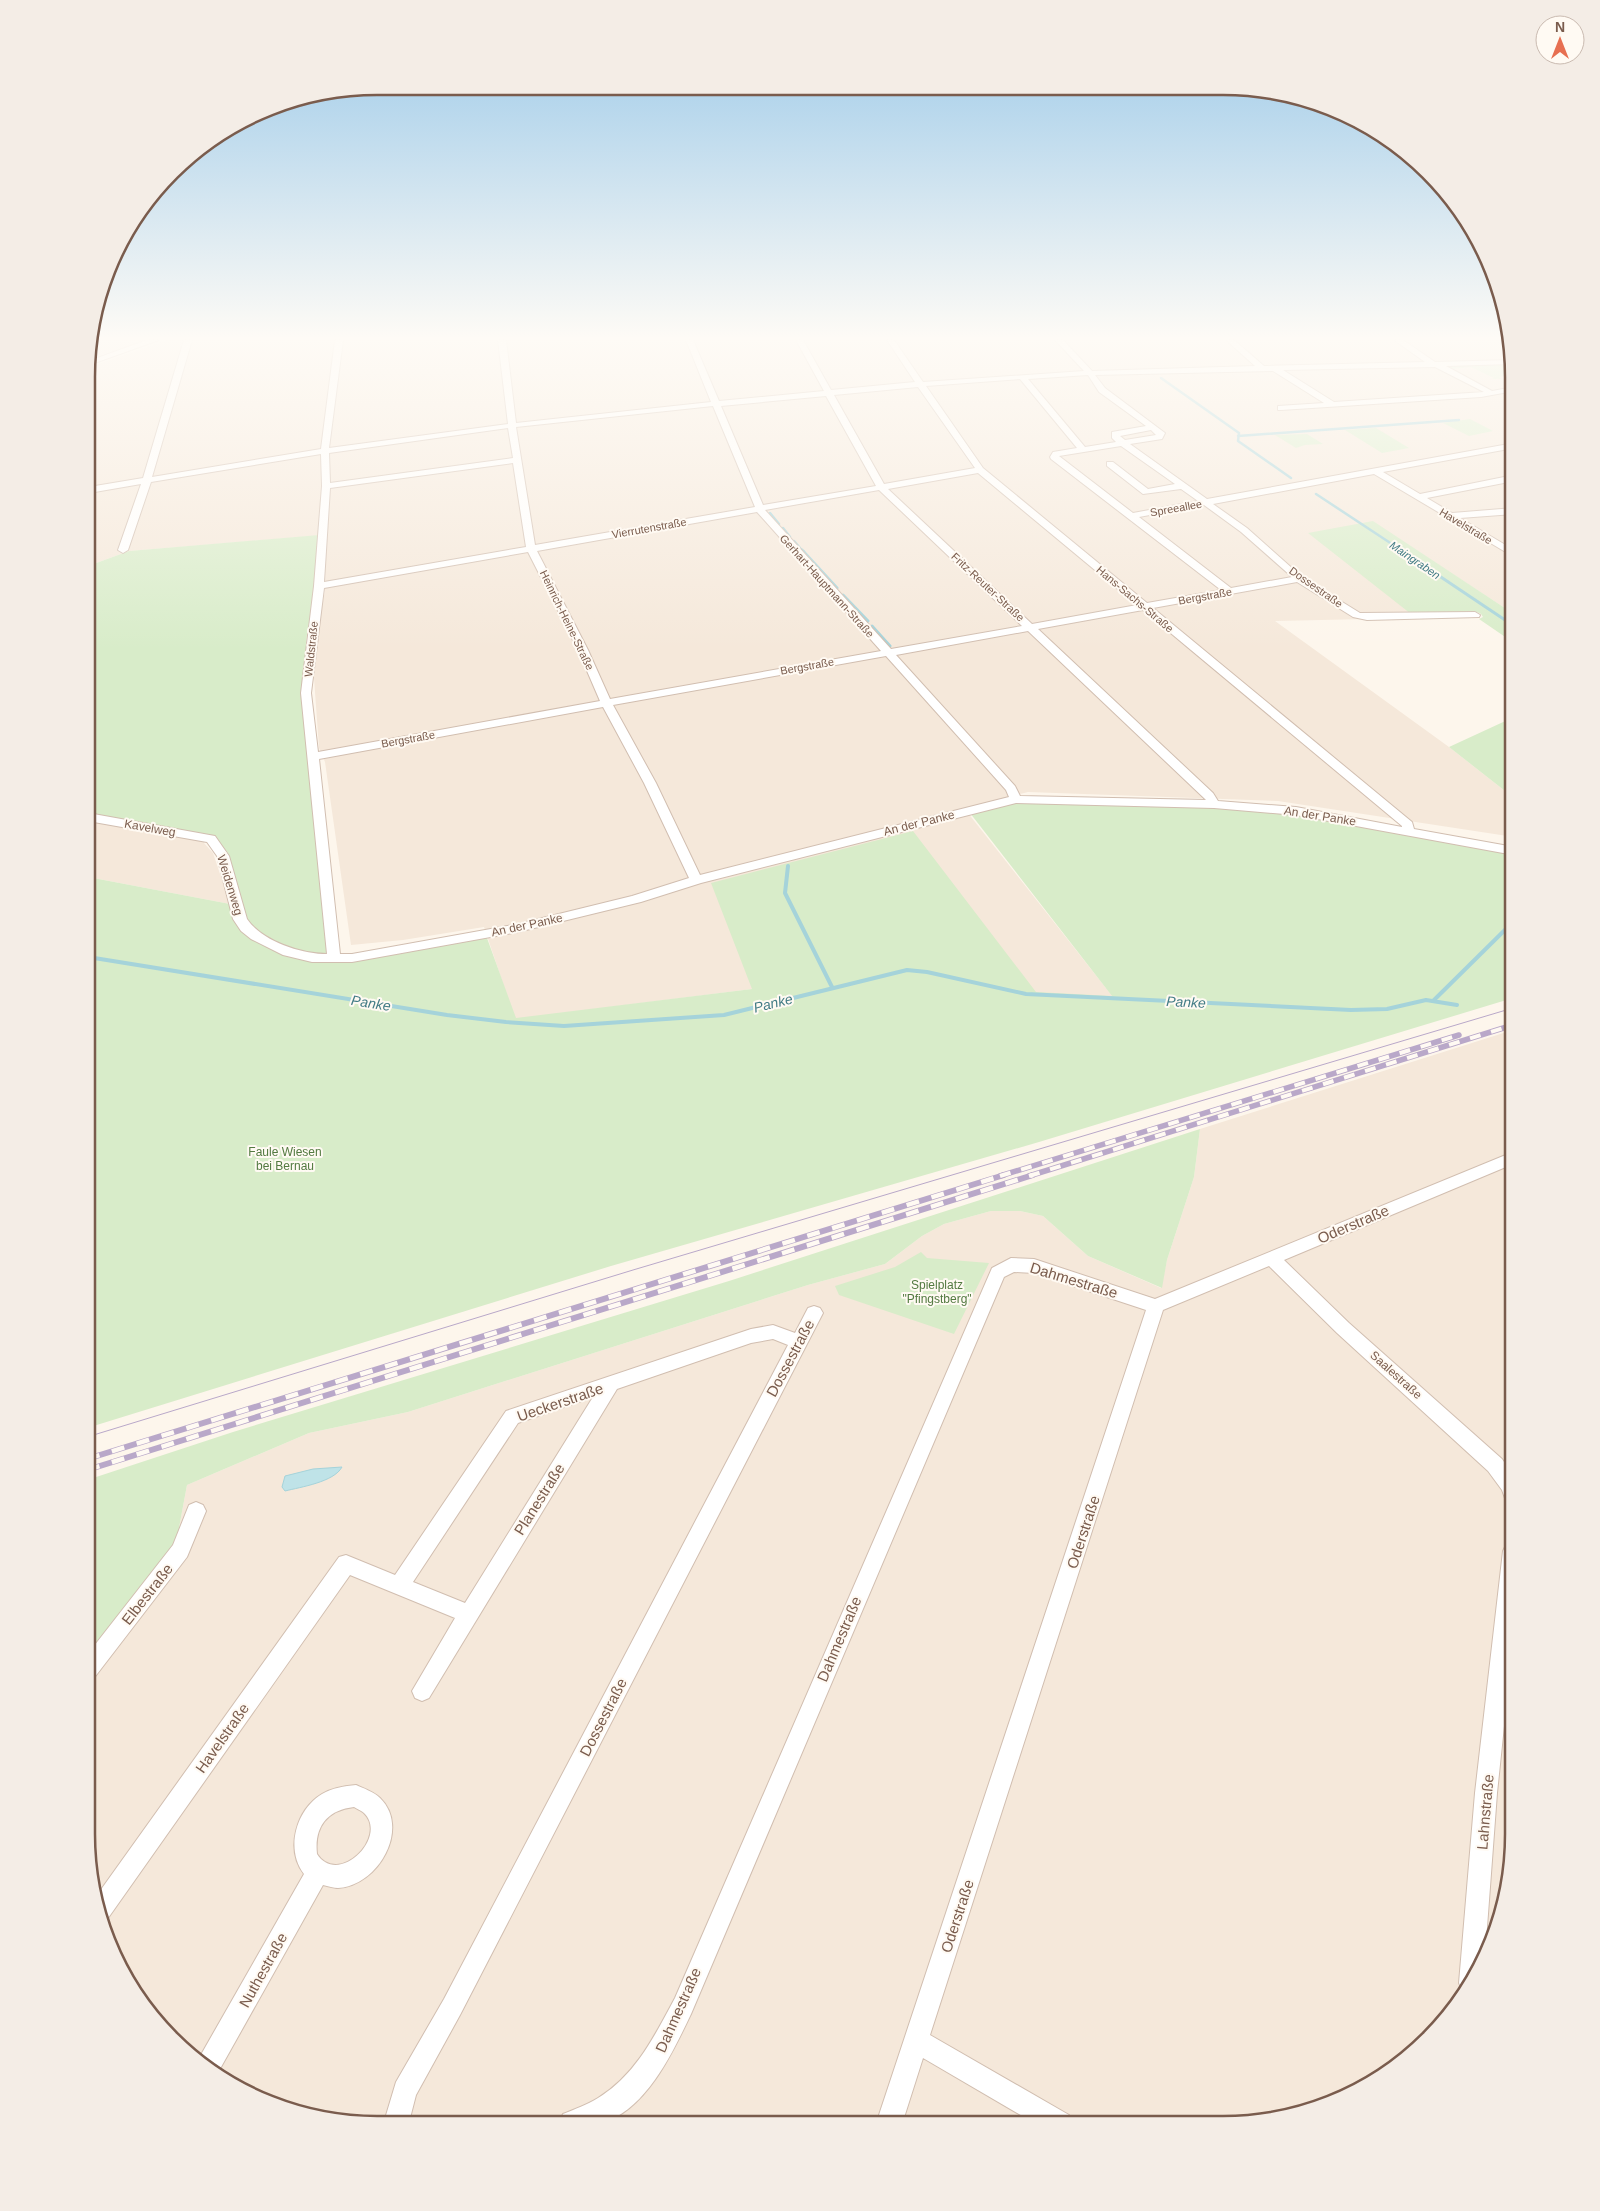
<svg xmlns="http://www.w3.org/2000/svg" width="1600" height="2211" viewBox="0 0 1600 2211" font-family="Arial,sans-serif">
<style>
.residential{fill:#f5e8da}
.green{fill:#d8ecc9}
.water{fill:#bfe3e8;stroke:#a5d3da}
.lines{fill:none;stroke-linecap:round;stroke-linejoin:round}
.stream-far2{stroke:#a5d3da;stroke-width:2.5}
.stream-far1{stroke:#a5d3da;stroke-width:3}
.stream{stroke:#a5d3da;stroke-width:4}
.minor-casing{stroke:#d1beb0;stroke-width:2}
.minor{fill:#fff;fill-rule:evenodd}
.tram{stroke:#b9a8c9;stroke-width:1}
.rail-far1-casing{stroke:#b9a8c9;stroke-width:5.5}
.rail-casing{stroke:#b9a8c9;stroke-width:6}
.rail-far1{stroke:#fffaf3;stroke-width:4;stroke-dasharray:11;stroke-linecap:butt}
.rail{stroke:#fffaf3;stroke-width:4.5;stroke-dasharray:13;stroke-linecap:butt}
.labels{text-anchor:middle;dominant-baseline:central;stroke-width:4;stroke-linejoin:round;paint-order:stroke}
.far-street-label{font-size:11px;fill:#7a5c4d;stroke:#fffaf3}
.far-water-label{font-size:11px;font-style:italic;fill:#437c86;stroke:#fffaf3}
.street-label{font-size:12px;fill:#7a5c4d;stroke:#fffaf3}
.park-label{font-size:12px;fill:#537a41;stroke:#fffaf3}
.water-label{font-size:14px;font-style:italic;fill:#437c86;stroke:#fffaf3}
.near-street-label{font-size:15px;fill:#7a5c4d;stroke:#fffaf3}
.rim{fill:none;stroke:#7a5c4d;stroke-width:2.5}
</style>
<rect width="100%" height="100%" fill="#fdf6ec"/>
<path class="residential" d="M89,340H146L89,359Z
M168,340H1510L1514,377V614L1373,522L1414,618L1275,621L1449,747L1514,798V837L1278,801L1028,792L964,808L1113,997L752,989L515,1019L484,927L403,940L351,945L325,762L319,748L314,678L321,611L325,591L326,535L129,551L88,566L89,367Z
M88,773L204,836V843L213,853L230,904L88,877Z
M1513,1030V1853L1498,1928L1465,1996L1414,2053L1351,2095L1280,2119L1223,2125L339,2122L283,2109L215,2076L158,2025L116,1962L96,1909L86,1834L87,1655L176,1544L187,1485L309,1433L408,1412L808,1285L885,1264L922,1236L944,1224L991,1211H1020L1043,1216L1088,1256L1161,1288L1167,1260L1194,1177L1200,1129Z"/>
<path class="green" d="M1513,364L1514,375L1499,377L1502,379H1491L1494,378L1471,367L1449,369L1443,366Z
M1470,419L1493,431L1469,436L1443,423Z
M1376,428L1409,448L1382,453L1345,430Z
M1307,434L1323,444L1305,445L1296,448L1275,435Z
M1373,521L1514,614V643L1479,619L1483,617L1481,614C1475,611 1470,609 1463,614H1411L1308,533Z
M319,535L316,586L307,634L302,694L327,951L325,954V961L487,938L516,1018L752,989L711,883L913,831L1036,992L1112,996L970,813L1006,803L1027,801L1220,807L1294,814L1514,854L1513,998L1039,1142L611,1266L87,1428L88,877L230,904L238,895L228,853L215,838L88,815V566L129,551Z
M1514,717V798L1449,747Z
M1200,1129L1194,1177L1167,1260L1162,1288L1088,1256L1043,1216L1020,1211H991L944,1224L922,1236L885,1264L808,1285L408,1412L309,1433L187,1485L176,1544L87,1655V1480L233,1432L729,1281Z
M921,1252L927,1258L989,1263L954,1334L839,1295L835,1286L895,1267Z"/>
<path class="water" d="M342,1467C334,1482 301,1487 285,1491L282,1487L285,1476L313,1469Z"/>
<g class="lines">
<path class="stream-far2" d="M1161,378L1239,433L1238,441L1291,478
M1238,436L1459,420
M1316,494L1404,552
M770,513L779,524
M783,528L790,537
M794,541L800,548
M801,549L804,552"/>
<path class="stream-far1" d="M803,551L837,588
M1402,551L1514,626
M843,595L868,621
M872,626L890,646"/>
<path class="stream" d="M788,866L785,893L832,987
M88,957L447,1015L506,1022L564,1026L724,1015L907,970L927,972L1026,994L1351,1010L1387,1009L1426,1000L1457,1005
M1433,1001L1514,921
M1506,1042L1513,1048"/>
<defs>
<path id="minor" d="M147,340H159L89,365V361Z
M184,340H192L152,477L321,449L335,340H343L329,448L508,424L498,340H506L516,423L711,402L686,340H693L719,401L824,391L796,340H803L831,390L915,382L887,340H894L923,382L1084,371L1055,340H1063L1092,371L1255,366L1226,340H1234L1264,366L1425,362L1394,340H1403L1435,362L1512,360V364L1446,366L1492,391L1514,387V391L1481,397L1281,410H1278V406L1324,403L1273,371L1095,375L1105,388L1165,433L1162,439L1130,444L1207,499L1514,443V448L1383,472L1420,494L1514,475V481L1427,498L1452,513L1514,508V514L1460,518L1514,550V557L1374,474L1213,504L1247,528L1302,577L1360,613L1475,612L1480,615L1479,617L1367,620L1353,617L1297,582L1153,608L1412,822L1414,829L1514,847V855L1296,815L1214,808L1016,803L701,883L641,902L518,932L352,962H312L283,955L251,939L241,931L233,919L217,856L207,842L88,821V813L215,836L229,856L247,919C262,941 301,954 327,954L301,693L314,586L322,486L321,454L151,482L128,550L123,553L118,550L141,484L89,493V487L143,478ZM1435,367L1484,392L1334,402L1283,370ZM1088,375L1099,392L1146,426L1112,432V438L1116,442L1085,447L1028,379ZM1020,379L1077,448L1053,452L1050,457L1051,459L1221,590L1147,603L983,468L926,386ZM918,387L975,468L884,484L834,395ZM826,396L876,486L763,505L721,406ZM713,406L755,507L535,545L516,427ZM508,428L513,458L330,483L329,453ZM1151,430L1156,435L1125,440L1120,436ZM1121,446L1175,484L1148,489L1113,462H1107V466L1143,494L1181,489L1198,501L1133,513L1059,456ZM513,463L526,547L324,582L330,488ZM978,473L1137,605L1032,624L888,489ZM879,490L1022,626L891,649L765,510ZM1204,505L1241,532L1292,577L1231,588L1139,517ZM757,512L881,651L610,699L588,650L537,551ZM528,552L578,650L600,701L318,752L311,693L324,588ZM1143,610L1402,826V827L1296,807L1218,801L1213,793L1038,629ZM1028,631L1204,798L1206,800L1020,796L1015,786L896,655ZM886,656L1006,790L1009,797L700,875L656,783L613,705ZM603,707L644,783L689,878L632,896L518,924L352,954H340L319,759Z
M1513,1152V1164L1284,1260L1349,1323L1502,1459L1513,1475V1503L1506,1501L1502,1490L1488,1471L1337,1333L1269,1266L1163,1310L930,2035L1069,2115L1072,2124H1036L923,2058L902,2124H876L1146,1310L1034,1273L1014,1272L1004,1277L691,2014C673,2052 646,2110 602,2123C590,2126 572,2123 559,2123L563,2114C575,2109 587,2105 598,2098C636,2075 655,2035 675,1998L992,1268L1011,1258L1034,1259L1155,1299Z
M814,1306L820,1308L823,1313L460,2015L416,2095L409,2122H384L396,2082L444,1999L788,1345L773,1339L751,1343L617,1389L429,1698L422,1701L415,1698L412,1691L455,1618L350,1575L106,1921L101,1923L95,1898L339,1557L346,1555L395,1575L506,1411L751,1329L773,1325L795,1333L808,1308ZM593,1397L465,1603L413,1582L518,1423Z
M196,1502L203,1505L206,1511L187,1557L94,1678L87,1681V1655L173,1545L189,1505Z
M1513,1542V1640L1497,1793L1485,1954L1466,1993L1463,1991L1459,1983L1475,1793L1503,1551L1506,1545Z
M356,1785C363,1788 374,1792 380,1798C411,1828 378,1886 338,1888C334,1888 328,1886 323,1885L216,2076L198,2060L304,1874C285,1849 296,1810 322,1794C332,1788 344,1786 356,1785ZM354,1807C357,1809 362,1811 364,1813C389,1837 338,1887 317,1854C314,1827 327,1810 354,1807Z"/>
</defs>
<use href="#minor" class="minor-casing"/>
<use href="#minor" class="minor"/>
<path class="tram" d="M87,1437L633,1270L1513,1008"/>
<defs>
<path id="rail-far1" d="M1000,1176L1459,1035
M1029,1176L1513,1025"/>
<path id="rail" d="M87,1459L1004,1175
M87,1470L1033,1175"/>
</defs>
<use href="#rail-far1" class="rail-far1-casing"/>
<use href="#rail" class="rail-casing"/>
<use href="#rail-far1" class="rail-far1"/>
<use href="#rail" class="rail"/>
</g>
<linearGradient id="sky" x2="0" y2="1"><stop stop-color="#97c7e8"/><stop offset="0.52" stop-color="#fefbf6"/><stop offset="1" stop-color="#fefbf6" stop-opacity="0"/></linearGradient>
<rect width="1600" height="650" fill="url(#sky)"/>
<g class="labels">
<g class="far-street-label">
<text transform="translate(1176 508) rotate(-10)">Spreeallee</text>
<text transform="translate(1466 526) rotate(31)">Havelstraße</text>
<text transform="translate(649 528) rotate(-10)">Vierrutenstraße</text>
<text transform="translate(827 586) rotate(48)">Gerhart-Hauptmann-Straße</text>
<text transform="translate(988 587) rotate(43)">Fritz-Reuter-Straße</text>
<text transform="translate(1316 587) rotate(35)">Dossestraße</text>
<text transform="translate(1205 596) rotate(-10)">Bergstraße</text>
<text transform="translate(1135 599) rotate(40)">Hans-Sachs-Straße</text>
<text transform="translate(567 620) rotate(64)">Heinrich-Heine-Straße</text>
<text transform="translate(311 649) rotate(-84)">Waldstraße</text>
<text transform="translate(807 666) rotate(-10)">Bergstraße</text>
<text transform="translate(408 739) rotate(-10)">Bergstraße</text>
</g>
<g class="far-water-label">
<text transform="translate(1415 560) rotate(34)">Maingraben</text>
</g>
<g class="street-label">
<text transform="translate(1320 816) rotate(9)">An der Panke</text>
<text transform="translate(919 823) rotate(-14)">An der Panke</text>
<text transform="translate(150 828) rotate(10)">Kavelweg</text>
<text transform="translate(230 885) rotate(73)">Weidenweg</text>
<text transform="translate(527 925) rotate(-12)">An der Panke</text>
<text transform="translate(1396 1375) rotate(42)">Saalestraße</text>
</g>
<g class="park-label">
<text x="285" y="1152">Faule Wiesen<tspan x="285" dy="14">bei Bernau</tspan></text>
<text x="937" y="1285">Spielplatz<tspan x="937" dy="14">"Pfingstberg"</tspan></text>
</g>
<g class="water-label">
<text transform="translate(1186 1002) rotate(3)">Panke</text>
<text transform="translate(371 1003) rotate(9)">Panke</text>
<text transform="translate(773 1003) rotate(-14)">Panke</text>
</g>
<g class="near-street-label">
<text transform="translate(1353 1224) rotate(-23)">Oderstraße</text>
<text transform="translate(1074 1280) rotate(17)">Dahmestraße</text>
<text transform="translate(790 1358) rotate(-62)">Dossestraße</text>
<text transform="translate(560 1402) rotate(-19)">Ueckerstraße</text>
<text transform="translate(539 1499) rotate(-58)">Planestraße</text>
<text transform="translate(1083 1532) rotate(-72)">Oderstraße</text>
<text transform="translate(147 1594) rotate(-52)">Elbestraße</text>
<text transform="translate(839 1639) rotate(-67)">Dahmestraße</text>
<text transform="translate(603 1717) rotate(-63)">Dossestraße</text>
<text transform="translate(222 1738) rotate(-55)">Havelstraße</text>
<text transform="translate(1485 1812) rotate(-85)">Lahnstraße</text>
<text transform="translate(957 1916) rotate(-72)">Oderstraße</text>
<text transform="translate(263 1970) rotate(-61)">Nuthestraße</text>
<text transform="translate(678 2010) rotate(-66)">Dahmestraße</text>
</g>
</g>
<path d="M0 0H1600V2211H0ZM377 95H1223A282 282 0 0 1 1505 377V1834A282 282 0 0 1 1223 2116H377A282 282 0 0 1 95 1834V377A282 282 0 0 1 377 95Z" fill="#f4ede6" fill-rule="evenodd"/>
<path class="rim" d="M377 95H1223A282 282 0 0 1 1505 377V1834A282 282 0 0 1 1223 2116H377A282 282 0 0 1 95 1834V377A282 282 0 0 1 377 95Z"/>
<g transform="translate(1560 40)"><circle r="24" fill="#fffaf3" stroke="#cabbb1"/>
<path d="M0-4L9 19L0 12L-9 19Z" fill="#e76f51"/>
<text y="-8" font-size="14" font-weight="bold" text-anchor="middle" fill="#7a5c4d">N</text>
</g>
</svg>
